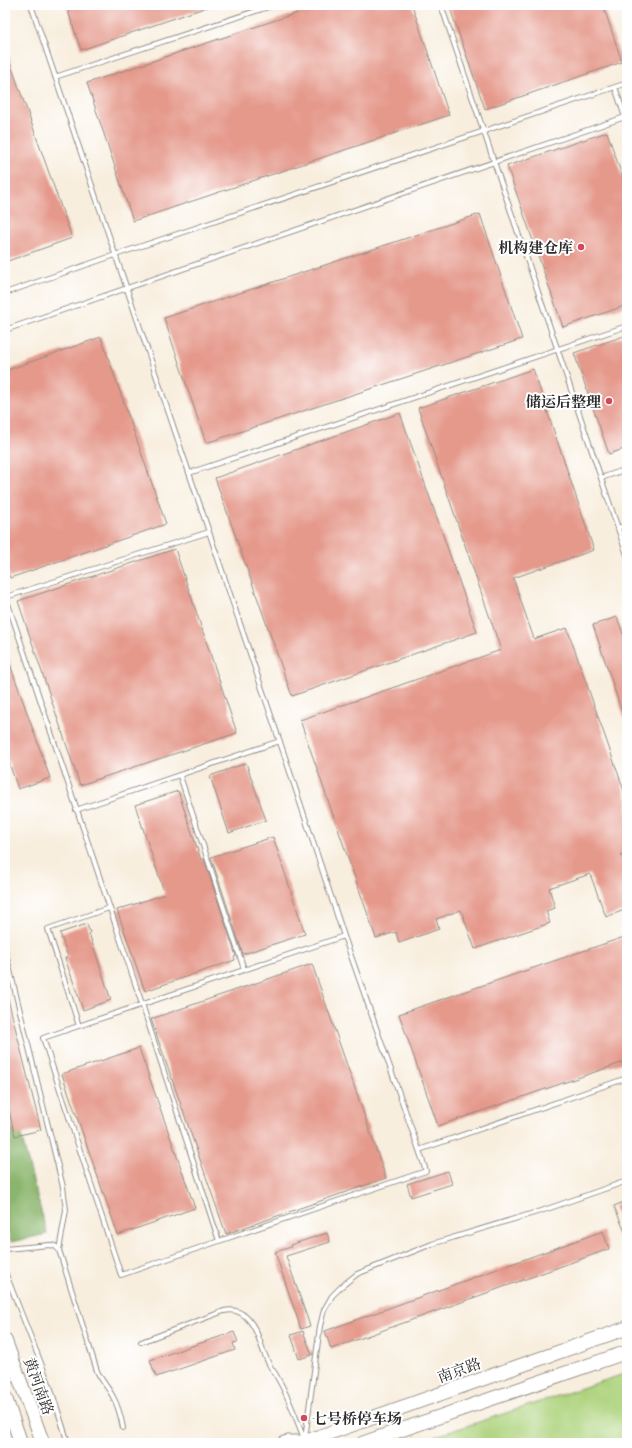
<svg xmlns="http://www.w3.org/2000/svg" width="632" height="1448" viewBox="0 0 632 1448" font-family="'EB Garamond','Noto Serif SC',serif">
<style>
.green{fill:#add37d;stroke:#6c7f54}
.forest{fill:#8ab56c;stroke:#5a704c}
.building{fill:#e5998b}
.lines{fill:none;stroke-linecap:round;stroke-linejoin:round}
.service-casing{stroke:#928c84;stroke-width:6}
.primary-casing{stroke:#928c84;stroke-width:15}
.service{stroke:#fff;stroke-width:4}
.primary{stroke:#fff;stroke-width:13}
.poi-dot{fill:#d1495b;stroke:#fff;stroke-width:1.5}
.labels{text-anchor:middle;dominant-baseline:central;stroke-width:4;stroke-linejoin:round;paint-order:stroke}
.poi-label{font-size:15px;font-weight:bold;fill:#2b2b2b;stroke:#fff;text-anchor:end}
.street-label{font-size:15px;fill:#2b2b2b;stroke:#fff}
</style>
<rect width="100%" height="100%" fill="#fff"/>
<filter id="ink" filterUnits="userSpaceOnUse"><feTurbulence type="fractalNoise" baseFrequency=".025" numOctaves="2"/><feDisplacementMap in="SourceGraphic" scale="8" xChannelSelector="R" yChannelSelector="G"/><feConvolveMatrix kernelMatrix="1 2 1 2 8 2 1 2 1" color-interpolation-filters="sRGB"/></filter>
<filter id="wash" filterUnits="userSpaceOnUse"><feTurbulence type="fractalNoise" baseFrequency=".012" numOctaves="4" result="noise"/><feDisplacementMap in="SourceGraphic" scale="16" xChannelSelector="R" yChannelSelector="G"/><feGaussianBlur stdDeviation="0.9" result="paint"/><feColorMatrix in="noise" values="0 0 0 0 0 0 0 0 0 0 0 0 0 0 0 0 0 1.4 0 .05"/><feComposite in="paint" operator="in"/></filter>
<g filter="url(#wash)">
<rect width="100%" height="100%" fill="#f8eede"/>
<path class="green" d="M627,1373V1443H415Z"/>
<path class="forest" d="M5,1074L47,1234L11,1242L5,1221Z"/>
<g id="blocks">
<path class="building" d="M66,5H209L210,6L81,50Z
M321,5H412L449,115L133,221L87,83Z
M449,5H603L622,62L485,109Z
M5,51H6L72,238L5,262Z
M607,132L627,190V305L563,327L507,166Z
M480,214L522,339L206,443L164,318Z
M627,335V448L609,454L574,353Z
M101,337L166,524L10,578L5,565V371Z
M533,369L594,550L513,578L534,639L567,628L627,799V851L621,854L627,870V909L606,917L590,874L549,888L555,908L546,911L550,923L475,949L461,910L436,919L439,929L399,943L396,932L376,938L300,720L501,650L418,408Z
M400,413L477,632L292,696L215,478Z
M175,549L237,733L80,785L18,601Z
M617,617L627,645V720L625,721L593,625Z
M6,653L50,778L18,789L5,751V654Z
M246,763L266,820L229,833L210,776Z
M178,791L201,860L204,859L236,956L234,957L235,960L145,991L117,910L165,894L135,805Z
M273,837L305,934L243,954L211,857Z
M87,924L90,933H89L111,1000L83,1010L65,958L68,957L60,933Z
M627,936V1061L438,1126L399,1014Z
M312,964L386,1178L226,1234L151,1019Z
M8,999L41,1130L15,1136L5,1094V1000Z
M139,1048L195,1208L118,1235L62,1074Z
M448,1171L452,1184L411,1197L407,1184Z
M624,1202L627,1209V1237L614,1206Z
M603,1231L609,1249L331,1349L325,1331Z
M327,1233L330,1242L286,1256L310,1326L301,1329L275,1252L291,1247L290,1245Z
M303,1331L312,1355L299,1359L291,1335Z
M234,1332L238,1342L233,1343L235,1350L156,1377L150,1360Z"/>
</g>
</g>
<g filter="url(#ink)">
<use href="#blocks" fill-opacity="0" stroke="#928c84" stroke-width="1"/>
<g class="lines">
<defs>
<path id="service" d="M31,5L285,757L344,936L419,1150L627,1078
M441,5L627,555
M626,5L627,7
M55,77L274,5
M615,87L627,123
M5,293L115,255L627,83
M5,330L625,117
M189,473L627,326
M601,478L627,469
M618,528L627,525
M5,595L142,1004L219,1241L426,1171L419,1150
M6,597L209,532
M180,776L244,969
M76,810L280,741
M5,950L63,1187L66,1210L59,1250
M79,1026L48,929L109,908
M219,1241L121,1275L43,1038L344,936
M5,1249L50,1245L55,1246L59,1250L97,1371C101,1380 107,1386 112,1395C118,1405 121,1417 123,1428
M5,1272L50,1386L68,1443
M141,1342L224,1311C232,1309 240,1311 246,1317C259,1329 261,1350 269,1364C271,1369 275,1372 277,1377C289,1397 296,1418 304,1439
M305,1439L320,1326L324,1310L332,1296L342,1286L357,1274L432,1244L547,1209L627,1181"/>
<path id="primary" d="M5,1340L43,1443
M5,1397L21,1443
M284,1443L288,1442H305
M301,1443L627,1328
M363,1443L627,1352"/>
</defs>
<use href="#service" class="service-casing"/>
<use href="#primary" class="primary-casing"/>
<use href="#service" class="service"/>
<use href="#primary" class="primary"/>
</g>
</g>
<g class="poi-dot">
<circle cx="581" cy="247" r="4"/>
<circle cx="609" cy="401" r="4"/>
<circle cx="304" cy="1418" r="4"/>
</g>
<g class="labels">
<g class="poi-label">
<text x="573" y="247">机构建仓库</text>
<text x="601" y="401">储运后整理</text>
<text x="312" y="1418" text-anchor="start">七号桥停车场</text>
</g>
<g class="street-label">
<text transform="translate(459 1370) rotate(-20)">南京路</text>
<text transform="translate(39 1386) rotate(70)">黄河南路</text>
</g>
</g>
<rect width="632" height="1448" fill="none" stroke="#fff" stroke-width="20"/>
</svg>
